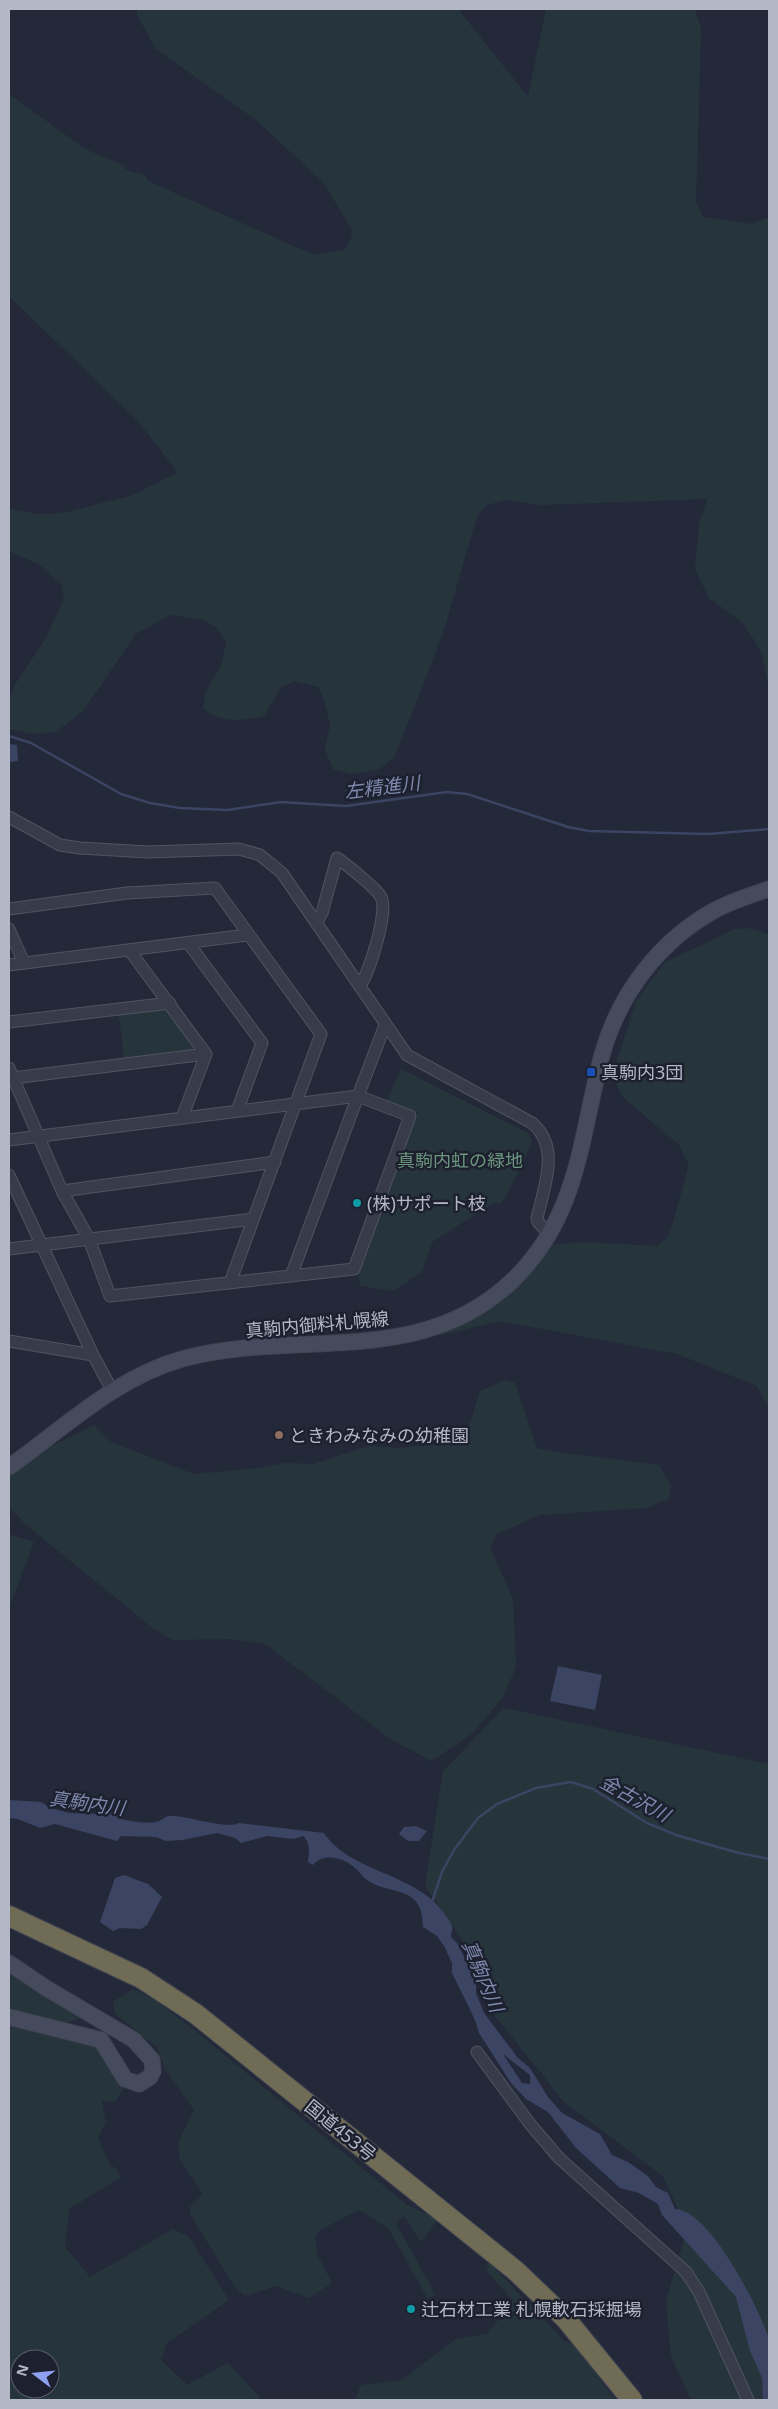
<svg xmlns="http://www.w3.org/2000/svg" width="778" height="2409" viewBox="0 0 778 2409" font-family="'Noto Sans','Noto Sans JP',sans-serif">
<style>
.green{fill:#26353b;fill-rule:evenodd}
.water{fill:#3b4462;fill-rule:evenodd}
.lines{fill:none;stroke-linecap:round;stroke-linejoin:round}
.stream{stroke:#3b4462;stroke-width:2.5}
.street-casing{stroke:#505462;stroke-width:13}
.secondary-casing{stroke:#414553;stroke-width:17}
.highway-casing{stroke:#404452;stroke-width:22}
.street{stroke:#383c4a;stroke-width:11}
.secondary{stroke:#464a5d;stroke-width:15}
.highway{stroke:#706b55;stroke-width:20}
.transit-dot{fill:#1a4fb4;stroke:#1d212f;stroke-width:2}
.culture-dot{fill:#0f9aa8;stroke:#1d212f;stroke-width:2}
.education-dot{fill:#8d6e63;stroke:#1d212f;stroke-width:2}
.labels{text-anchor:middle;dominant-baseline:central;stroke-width:5;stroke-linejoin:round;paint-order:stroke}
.poi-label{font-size:18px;fill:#b3b7c6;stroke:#1d212f;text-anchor:start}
.park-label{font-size:18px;fill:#6c957d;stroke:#1d212f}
.street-label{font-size:18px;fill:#b3b7c6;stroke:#1d212f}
.water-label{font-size:19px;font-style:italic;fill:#7d88ac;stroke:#1d212f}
</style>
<rect width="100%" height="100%" fill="#24293a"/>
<path class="green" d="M138,9H458L528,97L546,9H695L701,29L696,202L703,217L752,224L769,217V688L761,651L744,624L709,598L695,569L699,524L707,499L540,505L506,500L487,505L477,516L443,633L395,756L380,769L351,774L333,769L325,749L330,724L324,700L318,687L294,681L281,688L264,716C244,721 220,724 203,708L206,692L222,663L226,641L215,626L200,619L170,615L136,634L83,711L56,732L33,734L9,729V704L14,686L46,638L64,598L61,584L40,565L9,551V509L38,514L63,513L133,495L175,474L176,470L137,420L9,296V94L85,149L123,165L126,170L145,175L148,181L298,248L316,255L344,250L351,239L352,230L323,182L256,120L156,49L137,15Z
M748,928L769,934V1408L757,1386L677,1354L500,1321L437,1336L497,1305L536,1268L551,1245L583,1242L657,1246L669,1236L689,1165L679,1145L624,1098L612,1077L636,1001L665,962L735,929Z
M167,1009L195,1046L191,1050L124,1059L119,1014Z
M401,1069L528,1133L532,1141L523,1164L501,1204L495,1202L432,1242L422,1272L393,1291L360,1286L358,1272L418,1113L387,1101Z
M505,1380L515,1383L537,1448L564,1453L659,1465L671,1486L669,1499L646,1508L540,1515L497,1534L490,1548L513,1599L516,1667L503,1697L473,1733L432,1761L393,1741L265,1644L231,1639L172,1640L153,1628L25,1524L9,1507V1477L42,1451L94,1425L111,1442L194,1474L258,1468L285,1463L314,1464L368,1446L399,1448L449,1443L470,1424L480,1391Z
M9,1534L34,1542L9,1608Z
M504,1708L769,1764V2400H691L671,2356L666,2301L687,2229L663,2176L564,2102L489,2008L485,1973L425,1886L443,1771Z
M9,1973L83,2017L64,2024L9,2014Z
M133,1989L156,2001L193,2029L407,2205L438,2219L421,2242L404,2216L396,2223L435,2294L428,2299L388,2228L359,2210L322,2229L315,2236L317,2254L332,2283L309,2298L276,2286L245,2296L235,2287L191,2216L190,2207L203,2194L180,2160L178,2143L194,2110L164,2068L157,2047L115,2014L113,2002Z
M9,2019L98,2042L124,2072L123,2089L115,2102L102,2101L106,2123L98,2137L110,2165L117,2169L121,2177L69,2209L65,2247L90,2277L173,2229L189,2237L229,2300L167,2343L161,2360L187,2385L228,2363L262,2400H9ZM20,2359H50V2389H20Z
M489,2262L565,2342L574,2344L615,2400H355L361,2385L402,2380L456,2339L487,2334L513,2301L486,2270Z"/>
<path class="water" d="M9,744L17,745L18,761L9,762Z
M558,1666L602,1675L595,1710L550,1701Z
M9,1800L41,1802L51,1808L69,1813L104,1814L108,1810L118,1807V1818C128,1821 145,1824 156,1822C161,1821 165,1816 170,1816C187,1815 226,1830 239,1823L324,1833C350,1873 419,1873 446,1916C448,1918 451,1923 452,1926C453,1929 451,1934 451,1937L458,1944L476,1982V1993L484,2013L518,2058L530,2068L548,2097L562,2113L600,2134L612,2155L628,2162L648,2176L656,2187L668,2193L675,2209C710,2210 759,2308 769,2339C773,2354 769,2383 769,2400H763L762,2378L750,2351L736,2297L662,2215L658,2204L639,2193L620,2188L576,2148L548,2112L526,2099L511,2083L479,2033L475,2020L452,1973V1963L444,1946L437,1936L423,1927C423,1882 388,1897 366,1879C362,1876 359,1871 355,1868C344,1858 324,1852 313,1865L308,1862C309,1853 311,1843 303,1836L294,1839L267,1836L241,1843L235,1838L217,1833L182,1840L166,1841L156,1837L121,1836L117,1841L55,1824L40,1828L18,1819L9,1818ZM503,2054L530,2075V2084L522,2083Z
M416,1826L427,1831L419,1841H408L399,1834L404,1827Z
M124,1875L148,1884L162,1897L147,1925L141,1929L120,1928L113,1931L100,1922L115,1878Z"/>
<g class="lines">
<path class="stream" d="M9,736L31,743L121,794L150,803L180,808L227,810L281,802L346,806L447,792L467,794L568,827L589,831L708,834L769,829
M432,1902L442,1872L454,1850L478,1818L497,1804L536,1788L571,1782L593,1789L647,1823L676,1835L735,1852L769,1859"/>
<defs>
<path id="street" d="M9,817L60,845L80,848L148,852L239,849L260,855L282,873L407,1055L532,1123C561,1147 544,1187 537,1218L538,1222L550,1235
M9,909L127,893L215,888L321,1034L230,1283
M316,923L322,913L337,858C346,864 376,888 381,897C389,911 369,973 360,986
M9,929L24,963
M189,944L262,1043L237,1111
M130,951L206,1054L182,1118
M9,965L247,935
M9,1022L170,1003
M9,1068L62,1191L89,1239L110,1296L354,1269L410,1116L358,1096L291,1276
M13,1078L206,1054
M9,1140L358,1096L385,1025
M9,1175L93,1355L112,1390
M62,1191L275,1162
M9,1249L253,1219
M9,1341L93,1355
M477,2052L530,2124L559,2158L686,2272L699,2292L748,2400"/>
<path id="secondary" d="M9,1467C64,1428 115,1378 182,1359C294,1328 419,1370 512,1281C579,1217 580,1138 602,1055C619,994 659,941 715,910C732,901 751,895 769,889
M9,1963L46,1988L134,2040L152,2060L153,2071L150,2077L139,2084L125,2079L101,2040L9,2017"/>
<path id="highway" d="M9,1916L141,1978L196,2014L516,2271L565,2318L632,2400"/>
</defs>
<use href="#street" class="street-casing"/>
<use href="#secondary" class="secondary-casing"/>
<use href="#highway" class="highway-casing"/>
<use href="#street" class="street"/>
<use href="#secondary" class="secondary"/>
<use href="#highway" class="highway"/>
</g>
<rect class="transit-dot" x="586" y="1067" width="10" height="10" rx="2.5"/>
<g class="culture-dot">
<circle cx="357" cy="1203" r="5"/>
<circle cx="411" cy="2309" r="5"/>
</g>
<circle class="education-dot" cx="279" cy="1435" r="5"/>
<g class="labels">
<g class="poi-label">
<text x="601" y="1072">真駒内3団</text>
<text x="367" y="1203">(株)サポート枝</text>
<text x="289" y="1435">ときわみなみの幼稚園</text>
<text x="421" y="2309">辻石材工業 札幌軟石採掘場</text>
</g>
<g class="park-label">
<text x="460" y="1160">真駒内虹の緑地</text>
</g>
<g class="street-label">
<text transform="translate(317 1324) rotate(-5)">真駒内御料札幌線</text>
<text transform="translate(341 2130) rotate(39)">国道453号</text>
</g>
<g class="water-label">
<text transform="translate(382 787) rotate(-7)">左精進川</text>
<text transform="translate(635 1798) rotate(29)">金古沢川</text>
<text transform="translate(87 1803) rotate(8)">真駒内川</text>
<text transform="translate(483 1976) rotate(67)">真駒内川</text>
</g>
</g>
<rect width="778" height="2409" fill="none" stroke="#b3b7c6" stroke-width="20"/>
<g transform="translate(35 2374) rotate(286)"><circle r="24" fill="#1d212f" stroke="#595d6b"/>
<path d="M0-4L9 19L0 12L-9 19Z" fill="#8ea1f1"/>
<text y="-8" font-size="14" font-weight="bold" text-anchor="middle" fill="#b3b7c6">N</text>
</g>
</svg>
